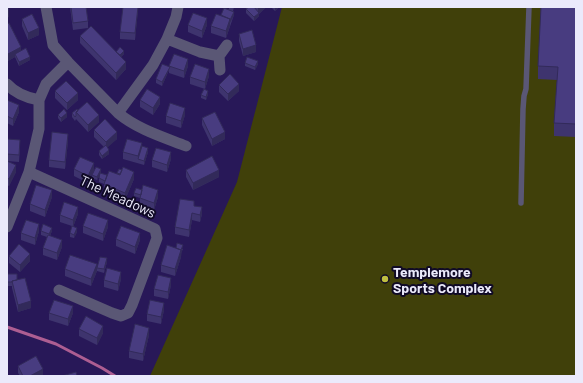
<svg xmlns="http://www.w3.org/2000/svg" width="583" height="383" viewBox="0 0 583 383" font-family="Barlow,sans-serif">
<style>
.green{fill:#40400a}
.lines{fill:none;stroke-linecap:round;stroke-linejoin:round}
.stream{stroke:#ad5e92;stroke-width:3}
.lane{stroke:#5a5775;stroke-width:5.5}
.street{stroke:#5a5775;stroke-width:11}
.wall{fill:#3e346e}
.shaded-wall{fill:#322a5a}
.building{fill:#483c80;stroke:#322a5a}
.poi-dot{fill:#bfbe41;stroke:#100a26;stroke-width:1.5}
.labels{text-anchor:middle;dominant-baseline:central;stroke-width:4;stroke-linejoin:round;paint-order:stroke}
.street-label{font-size:14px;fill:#ebeafb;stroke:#100a26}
.poi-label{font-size:14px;font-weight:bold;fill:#ebeafb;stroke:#100a26;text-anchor:start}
</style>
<rect width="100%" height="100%" fill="#281858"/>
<path class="green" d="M282,7H576V376H150L237,182Z"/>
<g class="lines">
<path class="stream" d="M7,327L56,344L102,368L115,376"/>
<path class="lane" d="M521,203L523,109L524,96L526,89L529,7"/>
<path class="street" d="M46,7L53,45L68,62L118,113C137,129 163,137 186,146
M167,39L200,52L219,56
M220,70L219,56L227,45
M7,84C15,93 28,98 39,100
M118,113L153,65L167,39L176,17L178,7
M29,172L155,229L157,238L132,305L128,313L121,316L112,313L59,290
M7,227L29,172L39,129V100L46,84L68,62"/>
</g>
<path class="wall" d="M70,7H86L88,21V28L73,30Z
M138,7L135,40L120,39V32Z
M229,7H234L233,11L234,15L226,38L211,33V26L221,15L229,9Z
M249,7H266L259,14V16L254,21L246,13V9Z
M271,7H279L275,11Z
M576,7V137L554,136V123L557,80L538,79V66Z
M22,19L39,35L28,40L22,26Z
M7,24L21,51L30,60L19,66L15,57L8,61L7,59Z
M188,25H207L202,38L188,32Z
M239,34L256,52L243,56L239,41Z
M80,36L116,52L124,54L121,57L126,69L116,80L80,43Z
M245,63L258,64L255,70L245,66Z
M169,66H188L184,78L169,73V70L162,86L156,83V79Z
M209,76L205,89L190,84V77Z
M219,85L239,91L228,101L219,92Z
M55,91L78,100L67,110L55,98Z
M208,94L206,100L201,98V95Z
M7,100L19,112L13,126L7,123Z
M140,100L160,104L153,115L140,107Z
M78,111L99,122L88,132L76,119L75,121L72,117V113Z
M58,115L67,117L61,122L58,118Z
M185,115L181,128L166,123V116Z
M202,118L225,139L212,146L202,125Z
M94,130L117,139L107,147L109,154L102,159L99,155V151L104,147L94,137Z
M7,139L20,147L19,162L7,161L16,172L9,186L7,185Z
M68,141L65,169L49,167V160Z
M142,146L148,152L144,165L123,159V152Z
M171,159L167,172L152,167V160Z
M74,169L94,170L88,183L74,176Z
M186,170L219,177L193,190L186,177Z
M101,173L97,180L92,178V175Z
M117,173L134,179L125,200L104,191V184L99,182V178L107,175L117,174Z
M142,190L158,197L154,210L140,205V198L134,196V193Z
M52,197L45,217L30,211V204Z
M194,206L202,214L200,222L192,220L189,237L175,234V227Z
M78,214L73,227L77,232L74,238L70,237V233L72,226L60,222V215Z
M83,226L108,227L103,241L83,233Z
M39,231L35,245L21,240V233Z
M41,231H52L50,236L62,247L57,260L43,255V248L47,237L41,235Z
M116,239L140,240L135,254L116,246Z
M176,248L183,249L181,253V257L175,276L161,272V265Z
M9,256L30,261L20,272L9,263Z
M107,262L104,273L97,271V268Z
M65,269L97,271L91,286L65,276Z
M7,274L17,280L31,308L18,312L12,288V286H7Z
M121,279L118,291L104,287V280Z
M171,285L168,299L154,296V289Z
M164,310L161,324L147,321V314Z
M49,313H73L68,326L49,320Z
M79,329L103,333L97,345L79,336Z
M149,335L143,361L129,358V351Z
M18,366L43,376H20L18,373Z"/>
<path class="shaded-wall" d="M138,7V11L135,40V33Z
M259,7H266L259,14V16L254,21V17L258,14V8Z
M275,7H279L275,11Z
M9,10V17L7,18V11Z
M234,12V15L230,23V20Z
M207,18V25L202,38V31Z
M230,19V26L226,38V31Z
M39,28V35L28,40V33Z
M256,45V52L243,56V49Z
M21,47V54H15V57L8,61V54Z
M124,51V54L120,59V55Z
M30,57V60L19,66V62Z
M188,59V66L184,78V71Z
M258,61V64L255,70V67Z
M126,62V69L116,80V73Z
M169,67V70L162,86V82Z
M209,69V76L205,89V82Z
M239,84V91L228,101V94Z
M208,91V94L206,100V97Z
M78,93V100L67,110V103Z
M160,97V104L153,115V108Z
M19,105V112L13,126V119Z
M185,108V115L181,128V121Z
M67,113V117L61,122V118Z
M99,115V122L88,132V125Z
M117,132V139L106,149V142Z
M225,132V139L212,146V139Z
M68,134V141L65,169V162Z
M142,143V150L138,159V156Z
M148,148V152L144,165V161Z
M109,150V154L102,159V156Z
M171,152V159L167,172V165Z
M94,163V170L88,183V176Z
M16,165V172L9,186V179Z
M101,169V173L97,180V177Z
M219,170V177L193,190V183Z
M134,172V179L125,200V193Z
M52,190V197L45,217V210Z
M158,190V197L154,210V203Z
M78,207V214L73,227V220Z
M202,207V214L200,222V215Z
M192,213V220L189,237V230Z
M108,220V227L103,241V234Z
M39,224V231L35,245V238Z
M52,228V231L49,238V234Z
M77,228V232L74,238V235Z
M140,233V240L135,254V247Z
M62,240V247L57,260V253Z
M183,245L181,257L175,276V269Z
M30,254V261L20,272V265Z
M107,258V262L104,273V269Z
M97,264V271L91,286V279Z
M121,272V279L118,291V284Z
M171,278V285L168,299V292Z
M31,301V308L18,312V305Z
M164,303V310L161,324V317Z
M73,306V313L68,326V319Z
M103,326V333L97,345V338Z
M149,328V335L143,361V354Z
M43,369V376H30Z"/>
<path class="building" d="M7,7H8L9,10L7,11Z
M71,7H86L88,21L73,23Z
M123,7H138L135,33L120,32Z
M249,7H254L259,13L254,17L246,9Z
M541,7H576V124L554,123L558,67L538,66Z
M224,8L234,12L230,20V19L221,15Z
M193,13L207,18L202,31L188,25Z
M32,14L39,28L28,33L22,19Z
M216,14L230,19L226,31L211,26Z
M9,23L21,47L8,54L7,52V24Z
M91,26L126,62L116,73L80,36Z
M252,30L256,45L243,49L239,34Z
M120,47L124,51L120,55L116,52Z
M26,48L30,57L19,62L15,54Z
M174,54L188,59L184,71L169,66Z
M247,57L258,61L255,67L245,63Z
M162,64L170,67L162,82L156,79Z
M195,64L209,69L205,82L190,77Z
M230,74L239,84L228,94L219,85Z
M66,81L78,93L67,103L55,91Z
M147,89L160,97L153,108L140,100Z
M204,89L208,91L206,97L201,95Z
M7,100L19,105L13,119L7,116Z
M87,102L99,115L88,125L76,112Z
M170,103L185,108L181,121L166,116Z
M64,109L67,113L61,118L58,115Z
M77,109L78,111L76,112V116L75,117L72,113Z
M215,112L225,132L212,139L202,118Z
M105,119L117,132L106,142L94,130Z
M52,132L68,134L65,162L49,160Z
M7,139L20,140L19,155L7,154Z
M127,139L142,143L138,156L123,152Z
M106,145L109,150L102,156L99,151Z
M142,146L148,148L144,161L138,159Z
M156,148L171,152L167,165L152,160Z
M212,156L219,170L193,183L186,170Z
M80,157L94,163L88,176L74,169Z
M7,161L16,165L9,179L7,178Z
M96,167L101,169L97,177L92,175Z
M123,167L134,172L125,193L104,184L109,171L120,175Z
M119,169L122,170L120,174L117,173Z
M100,173L107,175L105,181L99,178Z
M36,185L52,190L45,210L30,204Z
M143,185L158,190L154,203L140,198Z
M136,188L142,190L141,195L134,193Z
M180,199L194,201V206L202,207L200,215L192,213L189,230L175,227Z
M64,202L78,207L73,220L60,215Z
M88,213L108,220L103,234L83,226Z
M26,220L39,224L35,238L21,233Z
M43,224L52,228L49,234L41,231Z
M72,226L77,228L74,235L70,233Z
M121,226L140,233L135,247L116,239Z
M48,235L62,240L57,253L43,248Z
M177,243L183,245L181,250L176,248Z
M19,244L30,254L20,265L9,256Z
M167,245L181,250L175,269L161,265Z
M70,255L97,264L91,279L65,269Z
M100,257L107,258L104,269L97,268Z
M107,268L121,272L118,284L104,280Z
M7,274H17V280L12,281V282H7Z
M158,275L171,278L168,292L154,289Z
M25,278L31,301L18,305L12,281Z
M54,300L73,306L68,319L49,313Z
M150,300L164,303L161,317L147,314Z
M86,316L103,326L97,338L79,329Z
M135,324L149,328L143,354L129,351Z
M36,356L43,369L30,376H23L18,366Z
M76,372L77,376H62Z"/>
<circle class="poi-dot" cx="385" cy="279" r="4"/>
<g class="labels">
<g class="street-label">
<text transform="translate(118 196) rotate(25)">The Meadows</text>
</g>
<g class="poi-label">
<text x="393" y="271">Templemore<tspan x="393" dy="16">Sports Complex</tspan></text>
</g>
</g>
<rect width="583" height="383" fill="none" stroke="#ebeafb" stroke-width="16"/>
</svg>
